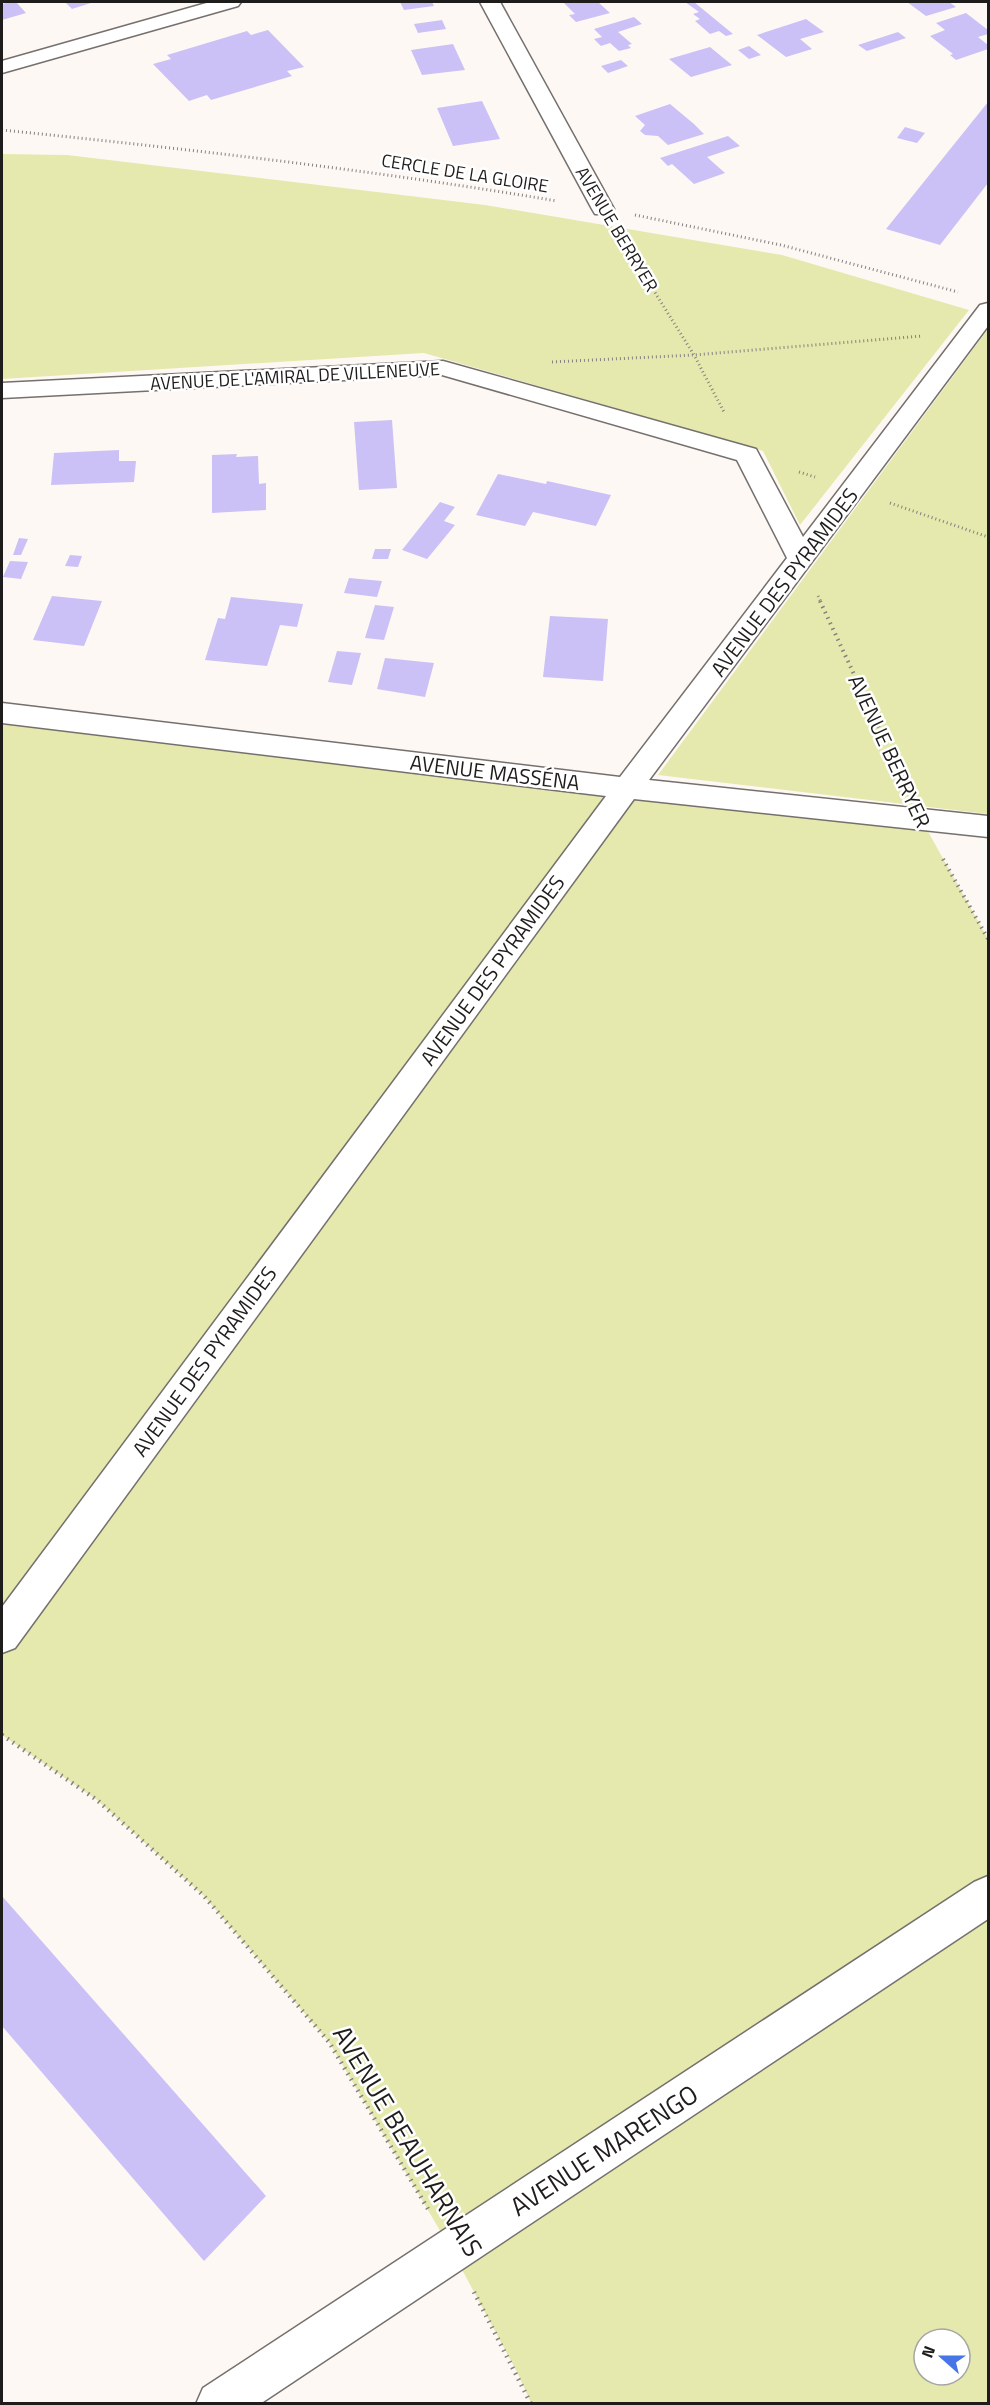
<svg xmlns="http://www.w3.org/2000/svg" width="990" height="2405" viewBox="0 0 990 2405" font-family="'Titillium Web',sans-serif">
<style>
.green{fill:#e5e9ad;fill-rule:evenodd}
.building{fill:#cbc1f6}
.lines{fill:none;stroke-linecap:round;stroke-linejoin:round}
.minor-casing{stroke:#75706d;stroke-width:3}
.path-far2{stroke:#868280;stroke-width:3;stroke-dasharray:1 3;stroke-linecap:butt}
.path-far1{stroke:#868280;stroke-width:4;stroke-dasharray:1.5 4.5;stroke-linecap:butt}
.path{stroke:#868280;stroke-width:4.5;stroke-dasharray:1.5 5;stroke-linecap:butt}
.minor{fill:#fff;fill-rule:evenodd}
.labels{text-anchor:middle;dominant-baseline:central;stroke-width:5;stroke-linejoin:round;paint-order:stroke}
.far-street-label{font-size:18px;fill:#1f1d1c;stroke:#fff}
.street-label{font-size:21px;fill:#1f1d1c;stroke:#fff}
.near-street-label{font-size:26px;fill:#1f1d1c;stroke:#fff}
</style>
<rect width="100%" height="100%" fill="#fef8f5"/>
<path class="green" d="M2,154L67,155L485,205L782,255L969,310L800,525L763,451L424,353L2,379Z
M988,329V814L658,775Z
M2,713L627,788L921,819L988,939V2403H531L517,2372L452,2251L329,2042L204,1896L97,1800L2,1735ZM924,2339H960V2375H924Z"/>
<path class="building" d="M10,2H16L26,13L2,20V4Z
M65,2H94L72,9Z
M400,2H432L434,6L404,10Z
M563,2H598L610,13L576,22L569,15L575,14Z
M685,2H694L733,34L726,36L719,31L710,34L695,21L700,19L693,14L699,12Z
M907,2H949L956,7L926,16Z
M966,13L988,30V34L978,37L988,45V49L956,60L950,55L953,54L930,36L945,30L936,23Z
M634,17L642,24L618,32L632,44L628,45L631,48L619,51L610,43L601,46L594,39L602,37L594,29Z
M806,19L824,32L800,39L812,49L786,57L757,35Z
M442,20L446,29L418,33L414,24Z
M268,30L304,67L287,71L292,76L211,100L207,95L189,101L153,64L171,59L167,55L247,31L251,35Z
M898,32L906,38L867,51L858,45Z
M453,44L465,70L422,75L411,50Z
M749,46L761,55L749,59L738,50Z
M710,47L732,65L691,77L669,59Z
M621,60L628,66L608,73L601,66Z
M482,101L500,139L453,146L437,108Z
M988,102V183L940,245L886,229Z
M670,104L694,124L704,134L668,145L658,136L645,135L640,131L645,125L635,116Z
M905,127L925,133L917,143L897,138Z
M728,136L740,146L707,157L725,173L694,184L672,164L668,166L660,158Z
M392,420L397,488L359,490L354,422Z
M119,450V461H136L134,482L51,485L54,453Z
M237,454L236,457L258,456L259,484L266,483V510L212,513V455Z
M498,474L546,484L547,481L611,495L596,526L533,512L525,526L476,515Z
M440,502L455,507L444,521L455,525L427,559L402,550Z
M19,538L28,539L21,555H13Z
M375,549H391L388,559H372Z
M70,555L82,556L78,567L65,566Z
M10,561L28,562L21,579L3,577Z
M349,578L382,581L377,597L344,593Z
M52,596L102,601L84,646L33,640Z
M231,597L303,604L297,627L280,625L267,666L205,660L218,618L225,619Z
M375,605L394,607L384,640L365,638Z
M550,616L608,619L603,681L543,677Z
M337,651L361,653L352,685L328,682Z
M385,658L434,663L425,697L377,689Z
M2,1896L266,2196L204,2261L2,2026Z"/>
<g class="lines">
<defs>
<path id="minor" d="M210,2H241L238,6L2,73V61Z
M480,2H500L614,209L611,214H595L592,209Z
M988,303V326L649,780L988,816V837L634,799L15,1648L2,1653V1607L606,796L2,723V703L620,777L787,558L737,460L442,375L2,398V383L443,361L756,449L803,537L980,305Z
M988,1876V1919L260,2404H196L203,2388L974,1882Z"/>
</defs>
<use href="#minor" class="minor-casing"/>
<path class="path-far2" d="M2,130C188,149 373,170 557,201
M635,215L781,245L958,292
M619,235L694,355L724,412
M552,362L694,355L922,336
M799,472L815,477
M890,503L988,537
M818,596L821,602"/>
<path class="path-far1" d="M820,601L903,780
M943,859L988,939"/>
<path class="path" d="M2,1735L97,1800L204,1896L329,2042L428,2209
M474,2292L531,2404"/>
<use href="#minor" class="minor"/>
</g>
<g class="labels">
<g class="far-street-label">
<text transform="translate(465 173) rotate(9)">CERCLE DE LA GLOIRE</text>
<text transform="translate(617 229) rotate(59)">AVENUE BERRYER</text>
<text transform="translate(295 376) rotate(-3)">AVENUE DE L'AMIRAL DE VILLENEUVE</text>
</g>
<g class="street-label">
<text transform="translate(784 582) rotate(-53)">AVENUE DES PYRAMIDES</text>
<text transform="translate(890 751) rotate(65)">AVENUE BERRYER</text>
<text transform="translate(495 772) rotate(7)">AVENUE MASSÉNA</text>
<text transform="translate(492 970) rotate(-54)">AVENUE DES PYRAMIDES</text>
<text transform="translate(204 1361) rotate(-54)">AVENUE DES PYRAMIDES</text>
</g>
<g class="near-street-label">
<text transform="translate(408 2141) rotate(59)">AVENUE BEAUHARNAIS</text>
<text transform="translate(604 2150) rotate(-33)">AVENUE MARENGO</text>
</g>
</g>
<rect width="990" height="2405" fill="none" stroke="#1f1d1c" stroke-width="6"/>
<g transform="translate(942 2357) rotate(291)"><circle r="28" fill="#ffffff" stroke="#a5a5a4" stroke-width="1.5"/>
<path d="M0-4.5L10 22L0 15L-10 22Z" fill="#4575e6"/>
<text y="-9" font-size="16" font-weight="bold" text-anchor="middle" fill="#1f1d1c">N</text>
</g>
</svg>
